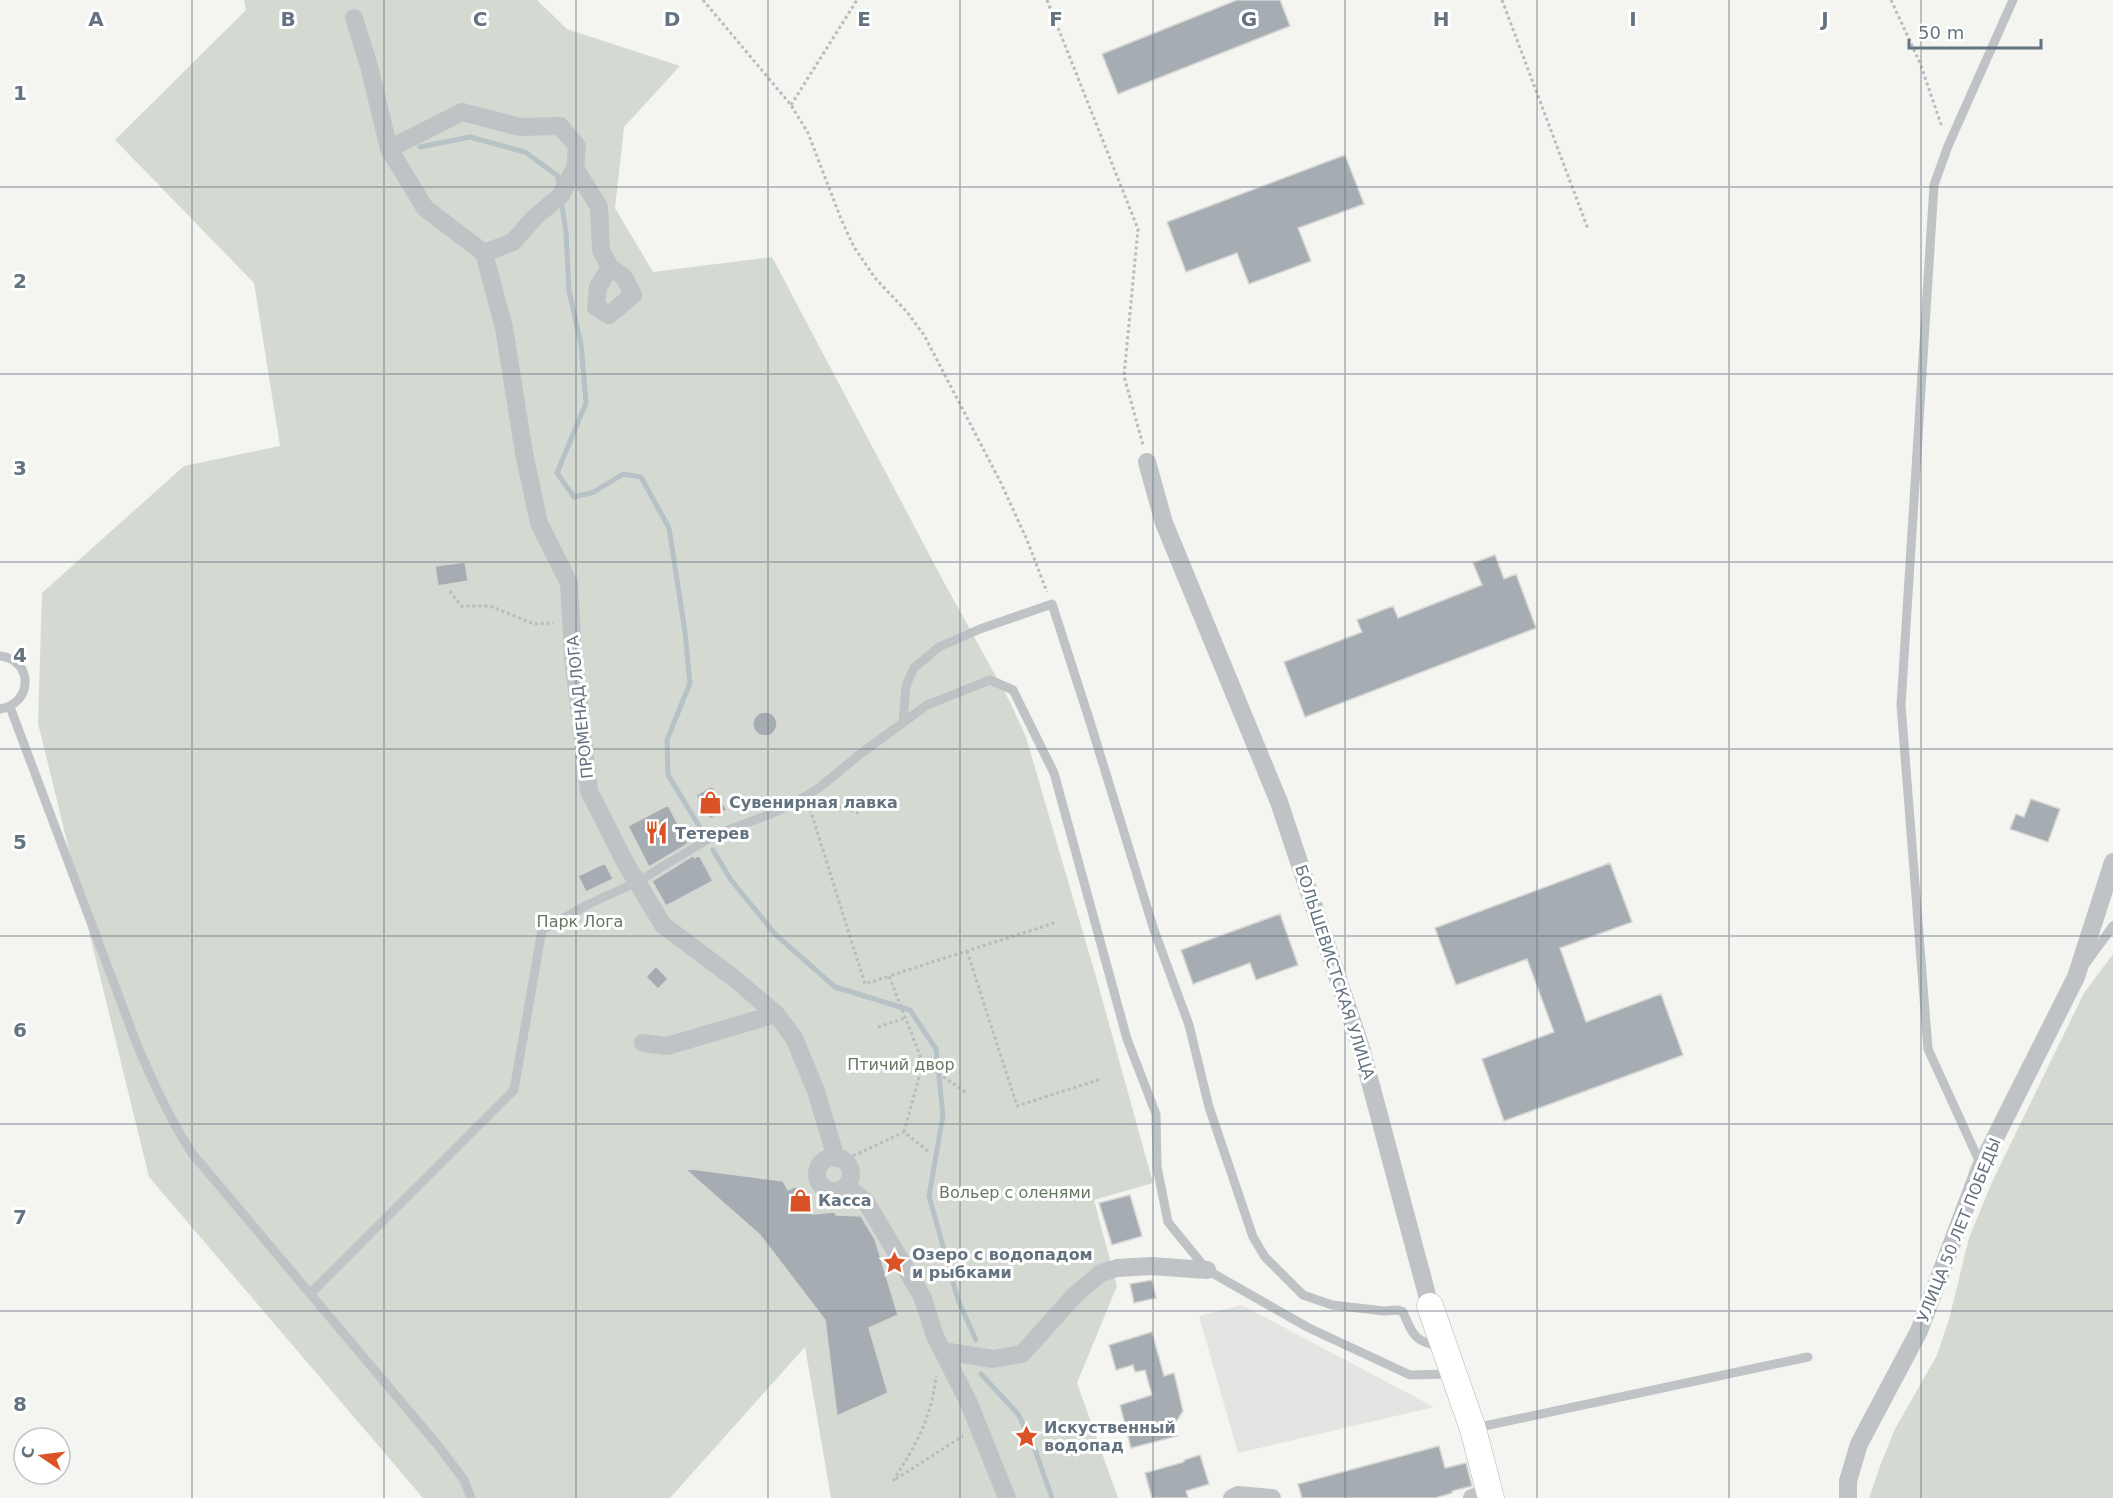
<svg xmlns="http://www.w3.org/2000/svg" width="2113" height="1498" viewBox="0 0 2113 1498" font-family="'DejaVu Sans',sans-serif">
<style>
.built{fill:#e4e5e3}
.green{fill:#d4dad1}
.lines{fill:none;stroke-linecap:round;stroke-linejoin:round}
.stream{stroke:#b6c2c6;stroke-width:5}
.building{fill:#a6adb2;stroke:#d5d5d3;stroke-width:1.5}
.secondary-casing{stroke:#b2b6ba;stroke-width:27}
.path{stroke:#b9bbbd;stroke-width:3;stroke-dasharray:3 3;stroke-linecap:butt}
.lane{stroke:#bfc3c6;stroke-width:9}
.street{stroke:#bfc3c6;stroke-width:18}
.secondary{stroke:#fff;stroke-width:26}
.grid{fill:none;stroke:#647380;stroke-width:1.5;stroke-opacity:0.55}
.labels{text-anchor:middle;dominant-baseline:central;stroke-width:6;stroke-linejoin:round;paint-order:stroke}
.street-label{font-size:16px;fill:#647380;stroke:#fff}
.poi-label{font-size:16px;font-weight:bold;fill:#647380;stroke:#fff;text-anchor:start}
.park-label{font-size:16px;fill:#667762;stroke:#fff}
.grid-label{font-size:20px;text-anchor:middle;font-weight:bold;fill:#647380;stroke:#fff;stroke-width:6;stroke-linejoin:round;paint-order:stroke}
</style>
<rect width="100%" height="100%" fill="#f4f4f0"/>
<path class="built" d="M1242,1305L1434,1407L1238,1453L1199,1316Z"/>
<path class="green" d="M244,0H537L567,29L680,66L624,127L615,208L653,272L772,257L940,575L1009,700L1026,737L1096,977L1153,1183L1094,1200L1117,1286L1077,1383L1118,1498H831L805,1347L670,1498H423L149,1177L38,723L42,593L184,466L280,446L254,283L115,140L246,10Z
M2113,954V1498H1869L1880,1466L1895,1429L1937,1355L1949,1319L1969,1238L1992,1182L2084,993Z"/>
<g class="lines">
<path class="stream" d="M420,147L470,137L525,152L558,176L559,188
M561,200L566,232L569,291L581,344L586,403L557,473L574,497L594,492L623,474L641,477L669,528L685,632L690,683L667,740L668,775L704,834
M713,850L731,880L776,935L835,987L910,1010L936,1049L943,1115L929,1196L958,1300L976,1340
M981,1374L1018,1414L1033,1444L1052,1498"/>
</g>
<path class="building" d="M1237,0H1280L1290,26L1118,94L1102,54Z
M1345,155L1364,204L1298,228L1311,261L1249,284L1237,253L1186,272L1167,222Z
M1495,555L1504,579L1516,574L1536,628L1305,717L1284,662L1362,632L1357,620L1393,606L1398,618L1482,585L1473,563Z
M465,562L468,581L438,586L435,566Z
M753 724a12 12 0 1 1 24 0a12 12 0 1 1-24 0Z
M712,786L727,810L710,819L696,795Z
M2031,799L2060,809L2048,842L2010,829L2016,814L2024,817Z
M668,805L688,844L649,867L628,826Z
M694,855L695,858L699,855L713,881L666,906L652,881Z
M605,863L613,879L586,892L578,876Z
M1610,863L1632,922L1560,948L1586,1022L1661,994L1683,1055L1504,1121L1482,1059L1554,1032L1527,959L1456,985L1435,928Z
M1280,914L1298,965L1256,980L1250,963L1193,984L1181,950Z
M656,966L668,979L658,989L646,977Z
M684,1168L783,1181L788,1190L796,1186L813,1214L835,1212L836,1215L861,1216L875,1239L898,1315L869,1328L888,1393L837,1416L825,1320L760,1235Z
M1130,1195L1142,1236L1112,1245L1099,1203Z
M1152,1280L1156,1298L1134,1303L1130,1284Z
M1152,1332L1164,1376L1174,1373L1183,1411L1174,1425L1177,1436L1131,1448L1120,1405L1152,1395L1145,1370L1135,1372L1133,1365L1116,1370L1109,1345Z
M1439,1446L1445,1468L1466,1463L1472,1486L1452,1491V1493L1435,1498H1302L1298,1484Z
M1200,1455L1209,1484L1186,1491L1188,1498H1152L1145,1473L1184,1462V1460Z"/>
<g class="lines">
<defs>
<path id="secondary" d="M1430,1306L1473,1429L1491,1498"/>
</defs>
<use href="#secondary" class="secondary-casing"/>
<path class="path" d="M703,0L791,105L808,133L841,219L854,247L875,278L907,312L924,335L1001,483L1027,540L1047,592
M1047,0L1138,229L1124,376L1143,445
M1502,0L1588,229
M1891,0L1920,63L1942,127
M791,105L857,0
M450,591L461,606H490L534,624L554,623
M822,801L858,813
M810,809L865,984L889,976
M967,951L1017,1106L1101,1079
M878,1027L905,1018
M923,1063L889,976L1057,922
M904,1132L923,1063L967,1093
M853,1156L904,1132L929,1152
M896,1479L963,1436
M893,1481C915,1446 932,1418 936,1376"/>
<path class="lane" d="M0,656C34,660 33,704 0,709
M10,707L136,1042C152,1081 169,1117 191,1152L440,1448L464,1480L471,1498
M903,723L906,686L914,668L939,647L980,629L1052,604L1091,725L1154,930L1189,1025L1209,1107L1253,1237L1265,1257L1303,1295L1332,1305L1384,1311L1398,1310L1403,1312C1413,1335 1415,1343 1441,1346
M2086,963L2113,926
M1981,1165L1928,1049L1901,705L1934,185L1948,146L2013,0
M311,1293L514,1090L542,930L589,904L637,882L715,835L776,812L806,796L820,787L859,755L927,705L990,680L1013,690L1054,773L1127,1039L1156,1114L1157,1167L1168,1222L1207,1270L1309,1328L1410,1375L1452,1374
M1475,1428L1808,1357"/>
<path class="street" d="M354,18L369,66L389,149L425,208L484,253L504,328L524,453L539,523L569,583L573,656L589,791L626,864L663,925L735,979L776,1014L794,1038L816,1091L836,1158
M389,149L462,112L520,127L560,126L577,146L575,168L561,195L534,218L513,242L484,253
M575,168L599,207L601,250L610,267L624,277L633,295L609,315L596,307L598,287L610,267
M1147,462L1164,523L1279,802L1361,1048L1430,1306
M643,1043L667,1046L776,1014
M817 1174a17 17 0 1 1 34 0a17 17 0 1 1-34 0Z
M846,1186L866,1202L922,1296L935,1336L968,1401L1007,1498
M943,1351L993,1359L1022,1354L1075,1295L1101,1273L1117,1268L1151,1266L1207,1270
M1232,1498L1238,1495L1272,1498
M1472,1498L1490,1493
M1848,1498V1481L1859,1444L1919,1331L1981,1166L2076,977L2113,862"/>
<use href="#secondary" class="secondary"/>
</g>
<path class="grid" d="M192,0V1498M384,0V1498M576,0V1498M768,0V1498M960,0V1498M1153,0V1498M1345,0V1498M1537,0V1498M1729,0V1498M1921,0V1498M0,187H2113M0,374H2113M0,562H2113M0,749H2113M0,936H2113M0,1124H2113M0,1311H2113"/>
<defs>
<symbol id="shop-bare" viewBox="-9 -9 18 18"><path d="M-5-2.5h2.3a2.7 3.5 0 0 1 5.4 0H5L5.5 6h-11ZM-1.5-2.5h3a1.5 2.3 0 0 0-3 0Z" fill="#dc5227" stroke="#fff" stroke-width="2.5" paint-order="stroke"/></symbol>
<symbol id="restaurant-bare" viewBox="-9 -9 18 18"><path d="M-5-6h1v4h1v-4h1v4h1v-4h1v5L-1.5 .5V6h-2V.5L-5-1ZM5-6V6H3V1.5H1.5Q1.5-4 5-6Z" fill="#dc5227" stroke="#fff" stroke-width="2.5" paint-order="stroke"/></symbol>
<symbol id="sight-bare" viewBox="-9 -9 18 18"><path d="M0-6L1.8-2.2L6-1.7L2.9 1.2L3.7 5.4L0 3.3L-3.7 5.4L-2.9 1.2L-6-1.7L-1.8-2.2Z" fill="#dc5227" stroke="#fff" stroke-width="2.5" paint-order="stroke"/></symbol>
</defs>
<g fill-rule="evenodd">
<use href="#shop-bare" x="694" y="786" width="33" height="33"/>
<use href="#restaurant-bare" x="640" y="816" width="33" height="33"/>
<use href="#shop-bare" x="784" y="1184" width="33" height="33"/>
<use href="#sight-bare" x="878" y="1246" width="33" height="33"/>
<use href="#sight-bare" x="1010" y="1420" width="33" height="33"/>
</g>
<g class="labels">
<g class="street-label">
<text transform="translate(580 707) rotate(-96)">ПРОМЕНАД ЛОГА</text>
<text transform="translate(1335 972) rotate(72)">БОЛЬШЕВИСТСКАЯ УЛИЦА</text>
<text transform="translate(1959 1230) rotate(-68)">УЛИЦА 50 ЛЕТ ПОБЕДЫ</text>
</g>
<g class="poi-label">
<text x="729" y="802">Сувенирная лавка</text>
<text x="675" y="833">Тетерев</text>
<text x="818" y="1200">Касса</text>
<text x="912" y="1254">Озеро с водопадом<tspan x="912" dy="18">и рыбками</tspan></text>
<text x="1044" y="1427">Искуственный<tspan x="1044" dy="18">водопад</tspan></text>
</g>
<g class="park-label">
<text x="580" y="921">Парк Лога</text>
<text x="901" y="1064">Птичий двор</text>
<text x="1015" y="1192">Вольер с оленями</text>
</g>
</g>
<g class="grid-label">
<text x="96" y="26">A</text>
<text x="288" y="26">B</text>
<text x="480" y="26">C</text>
<text x="672" y="26">D</text>
<text x="864" y="26">E</text>
<text x="1056" y="26">F</text>
<text x="1249" y="26">G</text>
<text x="1441" y="26">H</text>
<text x="1633" y="26">I</text>
<text x="1825" y="26">J</text>
<text x="20" y="100">1</text>
<text x="20" y="288">2</text>
<text x="20" y="475">3</text>
<text x="20" y="662">4</text>
<text x="20" y="849">5</text>
<text x="20" y="1037">6</text>
<text x="20" y="1224">7</text>
<text x="20" y="1411">8</text>
</g>
<g transform="translate(42 1456) rotate(284)"><circle r="28" fill="#ffffff" stroke="#c1c7cc" stroke-width="1.5"/>
<path d="M0-4.5L10 22L0 15L-10 22Z" fill="#dc5227"/>
<text y="-9" font-size="16" font-weight="bold" text-anchor="middle" fill="#647380">С</text>
</g>
<path d="M1909 39v9h132v-9" fill="none" stroke="#647380" stroke-width="3"/>
<text x="1918" y="39" font-size="18" fill="#647380" stroke="#ffffff" stroke-width="4.5" paint-order="stroke">50 m</text>
</svg>
